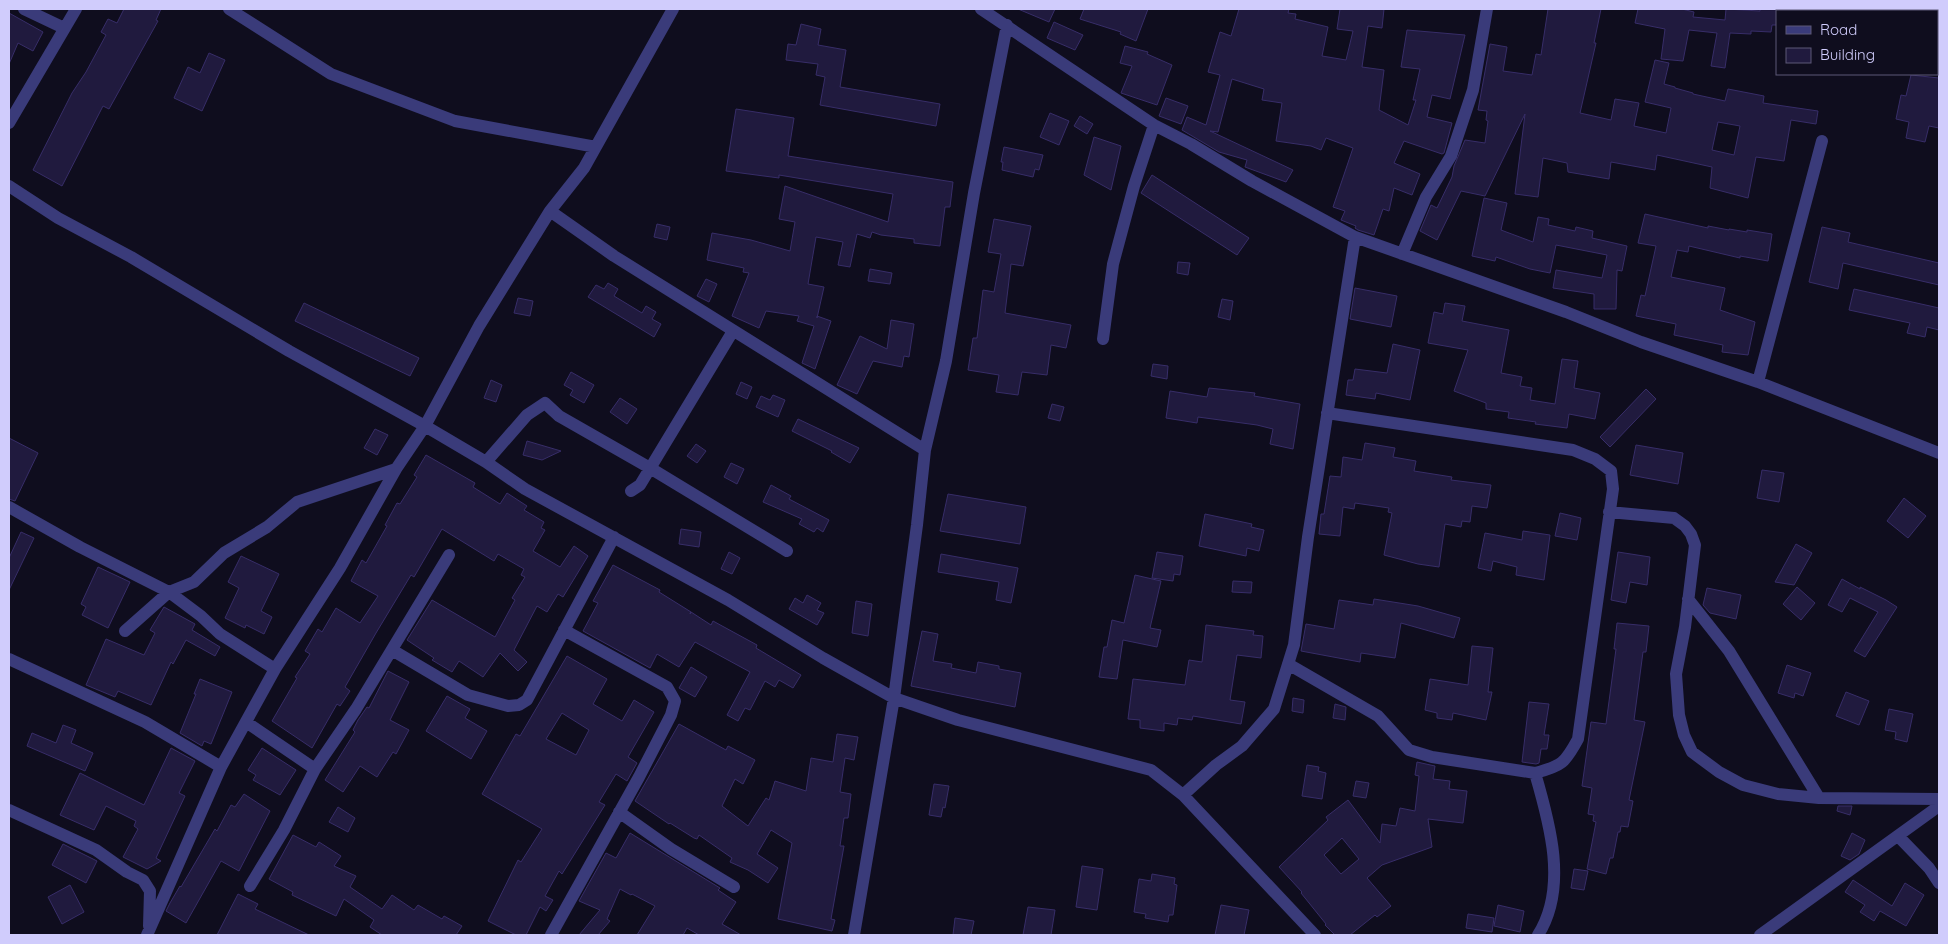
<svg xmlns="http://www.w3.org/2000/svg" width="1948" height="944" viewBox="0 0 1948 944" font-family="Quicksand,sans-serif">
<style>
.building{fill:#201a3e;stroke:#372d68;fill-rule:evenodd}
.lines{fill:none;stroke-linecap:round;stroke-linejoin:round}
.minor{stroke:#3a3b7a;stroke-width:12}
</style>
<rect width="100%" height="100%" fill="#0f0d1e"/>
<path class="building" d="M124,9H161L156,20L158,21L109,109L103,106L62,186L33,170L72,93L86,72L106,35L101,32L108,19L117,23Z
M1018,9H1055L1049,22Z
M1084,9H1148L1136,41L1120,34L1121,32L1080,19Z
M1239,9H1289L1288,13L1296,14L1295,19L1328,27L1322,56L1346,60L1353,31L1337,29L1340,9H1384L1382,28L1368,26L1362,67L1384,70L1379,110L1408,125L1416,100H1413L1420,69L1401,67L1407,30L1465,35L1450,99L1432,95L1427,117L1452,123L1444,153L1442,154L1404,141L1394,163L1420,174L1412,195L1394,188L1389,211L1383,209L1374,235L1358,230L1355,228L1356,226L1341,220L1345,211L1333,207L1353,148L1326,138L1321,150L1311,146L1276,141L1282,103L1262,100L1264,89L1232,79L1218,132L1210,131L1293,170L1286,182L1245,167L1247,160L1219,152L1182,130L1187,117L1206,125L1220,75L1208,72L1220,32L1231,36Z
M1548,9H1601L1594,43H1596L1580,113L1611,120L1615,99L1639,103L1634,126L1666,133L1671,108L1645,102L1655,60L1669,63L1664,84L1675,87V88L1693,93V94L1725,101L1728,89L1764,96L1763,103L1818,111L1816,124L1791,120L1784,161L1756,157L1748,198L1710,188L1712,167L1657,155L1655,170L1611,162L1609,179L1568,172L1567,163L1543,158L1538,197L1515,194L1525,114L1485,196L1461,191L1437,240L1420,231L1431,205L1437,208L1452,177L1454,166L1465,140L1485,143L1488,121L1486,120L1487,111L1478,110L1490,44L1507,47L1503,71L1532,75L1536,54L1541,55ZM1718,122L1740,126L1734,155L1712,150Z
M1638,9H1682L1694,12L1693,17L1725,20L1726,9L1760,11V9H1777V25H1772L1771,32L1751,31V34L1730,33L1725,68L1711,66L1717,33L1689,30L1683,61L1661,59L1665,29L1635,23Z
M9,13L43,32L33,51L18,43L9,64Z
M1054,22L1083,35L1075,50L1047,38Z
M801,24L821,29L818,45L846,50L840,87L940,104L936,126L820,105L825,77L816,75L818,64L786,60L788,44L796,45Z
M1125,46L1148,52L1147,54L1172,65L1157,105L1121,93L1132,66L1120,63Z
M209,53L225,60L202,111L174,98L188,67L200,73Z
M1911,75L1939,78V128L1929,126L1925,142L1906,138L1909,122L1896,119L1901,95L1906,96Z
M1166,98L1188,106L1181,124L1159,116Z
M736,109L794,118L788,156L953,182L950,207H945L940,246L914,243V239L881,235L872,232L870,238L857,234L850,267L838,265L843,242L816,237L808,284L824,287L817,318V316L831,321L815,369L802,363L814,326L797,321L799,316L766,311L759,328L732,316L749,273L743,272L744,268L707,260L712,233L751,240L790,251L795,222L779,219L785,186L888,222L893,194L779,175V178L726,171Z
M1050,113L1069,121L1059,145L1040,137Z
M1080,116L1093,124L1087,134L1074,126Z
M1094,137L1121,146L1111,190L1084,175Z
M1004,147L1043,155L1039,170L1035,169L1033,177L1002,170L1003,162H1001Z
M1152,175L1249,238L1237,255L1141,193Z
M1484,198L1507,203L1501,230L1533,242L1538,217L1549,219L1548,225L1575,231L1576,227L1593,231L1592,238L1627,246L1622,271L1617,270L1616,309H1594V294L1553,288L1556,270L1602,278L1607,255L1556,245L1550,273L1530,269L1496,257L1495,261L1472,256Z
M1645,214L1708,228V226L1729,230V229L1747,232V230L1772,234L1768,261L1740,256V258L1689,246L1688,252L1677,250L1671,277L1725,288L1720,310L1755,322L1748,355L1722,352L1723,345L1674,335L1676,324L1636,316L1641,295L1645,296L1656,246L1638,243Z
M994,219L1031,226L1023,266L1011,264L1005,313L1071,325L1066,348L1051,345L1047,375L1022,372L1018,395L996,392L999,375L968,370L973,338H977L983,290L994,292L1001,254L988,252Z
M657,224L670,227L667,240L654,237Z
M1822,227L1850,233L1848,242L1939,263V285L1843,263L1838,289L1809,282Z
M1178,262L1190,263L1188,275L1177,273Z
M870,269L892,273L890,284L868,281Z
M706,279L717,284L709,302L697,296Z
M608,283L618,289L614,296L642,313L646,306L656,312L652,319L661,324L654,337L588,297L596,285L604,289Z
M1355,288L1397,296L1391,327L1350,319Z
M1854,289L1939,308V330L1927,327L1925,337L1907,333L1910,323L1849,310Z
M518,298L533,301L530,316L514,313Z
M1222,299L1233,301L1230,320L1218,317Z
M304,303L419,358L410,376L295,321Z
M1445,303L1465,306L1462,321L1509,330L1501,373L1522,377L1520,386L1532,388L1530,400L1555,404L1562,359L1578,361L1574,388L1600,393L1595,419L1569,414L1567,428L1535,424L1536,422L1508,418L1509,412L1486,409V403L1454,391L1468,350L1428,343L1434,312L1443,314Z
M891,320L914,324L909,357L904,356L902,367L873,361L857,394L837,385L860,336L887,349Z
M1393,344L1420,350L1410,400L1376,393L1375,399L1346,395L1348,380H1353L1355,369L1387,373Z
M1153,364L1168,366L1167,379L1151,376Z
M571,372L594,385L584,403L570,395L573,390L564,385Z
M491,380L502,385L496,402L484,398Z
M741,382L752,387L747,399L736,394Z
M1209,388L1255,393L1254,396L1300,404L1293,449L1270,444L1273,429L1257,425L1198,417L1197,423L1166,418L1170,391L1207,397Z
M1646,389L1656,399L1610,447L1600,437Z
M773,395L785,400L778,417L756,407L761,396L770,400Z
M620,398L637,409L627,424L610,412Z
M1052,404L1064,407L1060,421L1048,418Z
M798,419L859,448L850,463L831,452L832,451L792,431Z
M375,429L388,435L377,455L364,448Z
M9,438L38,453L15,501L9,499Z
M527,441L561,451L542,460L523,455Z
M1365,443L1395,448L1393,457L1416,461L1414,471L1452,477L1451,480L1491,485L1487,508L1472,506L1470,522L1462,521L1461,527L1445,524L1439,567L1418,564L1384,555L1392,513L1388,512L1389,508L1355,503L1354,509L1343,507L1340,536L1319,534L1321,514H1324L1330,476L1341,477L1343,457L1362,460Z
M696,444L706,451L697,463L687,456Z
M1636,445L1683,453L1678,484L1630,475Z
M426,455L475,483L473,487L500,504L507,493L527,506L524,510L544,522L541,528L545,530L533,551L560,567L574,546L588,556L563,597L558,594L547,612L537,606L514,650L527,662L518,671L500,653L483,677L459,661L452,672L432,660L434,658L407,640L432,600L495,637L515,600L512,598L525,577L521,575L524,569L498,554L494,561L442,529L414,577L411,575L376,633L345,687L350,691L340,706L337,704L312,748L272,721L297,678L295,677L310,654L305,651L318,629L322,632L336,608L360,623L378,596L351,581L362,560L366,563L387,526L385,525L397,503L400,504L417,477L414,475Z
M731,463L744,469L737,484L724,477Z
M1762,470L1784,473L1779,502L1757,498Z
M771,485L791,496L789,499L829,520L823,532L817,528L814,532L799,524L802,519L763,502Z
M948,494L1026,507L1020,544L940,531Z
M1904,498L1926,516L1908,538L1887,521Z
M1560,513L1581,518L1577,540L1555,536Z
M1205,514L1252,524L1251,527L1264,530L1259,551L1247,548L1246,556L1199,546Z
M681,529L701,532L699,547L679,544Z
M1523,531L1550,535L1544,580L1516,575L1517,567L1493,561L1491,571L1478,568L1485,533L1522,540Z
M21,532L34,538L9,590V558Z
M1796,544L1812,553L1794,585L1775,582Z
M729,552L740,558L732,574L721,569Z
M1157,552L1183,556L1180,575L1174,574L1173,581L1152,578Z
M1618,552L1650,557L1647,585L1630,582L1626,603L1611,600Z
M941,554L1018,568L1011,603L996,600L999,582L938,572Z
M241,556L279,574L261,611L272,617L264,634L246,625L245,628L225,618L239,588L228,582Z
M613,565L660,590L659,592L691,612L690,614L691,612L711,625L713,621L757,645L756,648L801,675L793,688L779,680L775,687L765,681L750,710L745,708L738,721L727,715L750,672L695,642L679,667L657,654L650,668L583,631L598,603L593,601Z
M98,567L130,582L108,628L82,615L86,607L81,604Z
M1135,575L1161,581L1150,628L1161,630L1157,647L1123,640L1117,679L1099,677L1104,647H1107L1112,620L1124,623Z
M1842,579L1860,589V587L1886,600L1897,607L1865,657L1854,651L1878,612L1850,598L1842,612L1828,605Z
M1233,581L1252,582L1251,593L1232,592Z
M1797,587L1815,603L1801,620L1783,604Z
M1707,588L1741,595L1736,619L1710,613L1703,605Z
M807,595L821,603L817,610L824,613L817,625L789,609L795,598L803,603Z
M1374,599L1418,606L1460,618L1454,638L1401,623L1395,658L1361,653L1360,662L1301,651L1306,624L1334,629L1339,600L1373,605Z
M856,601L872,604L868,636L852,633Z
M164,607L195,624L192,630L220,647L215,656L186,640L173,664L171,662L151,705L118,691L115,697L86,685L106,639L144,655L155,633L150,630Z
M1617,623L1649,626L1646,652H1643L1634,720L1645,722L1629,800L1633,801L1628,827L1621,826L1620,832H1618L1613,858H1610L1606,874L1587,869L1596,822L1593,821L1594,815L1588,814L1592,788L1582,786L1591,722L1606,724L1616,649H1614Z
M1206,625L1254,631L1253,635L1263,636L1261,658L1237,655L1230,700L1245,702L1241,724L1193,716L1192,720L1178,718L1177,725L1164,723V731L1140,728V720L1128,719L1133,679L1185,685L1189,660L1202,662Z
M922,631L938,634L933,661L952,664L951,668L976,673L978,662L999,666V669L1021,673L1015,707L911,686Z
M1472,646L1493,648L1488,692H1492L1486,720L1453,713L1452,720L1437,718V713L1425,710L1430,679L1468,685Z
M567,656L607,679L593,704L622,721L634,700L654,712L628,757L637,763L627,781L616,774L599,802L605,805L562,874L559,871L545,896L553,900L546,911L540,907L526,935H516L488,921L518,860L521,862L542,829L482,794L516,734L520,736ZM562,713L589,730L576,755L546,739Z
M1787,665L1811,673L1803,696L1795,693L1794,698L1778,693Z
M691,667L707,677L695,697L679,688Z
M388,671L409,682L390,720L409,730L396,754L393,752L377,777L360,766L343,792L325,780L355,732L353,730L358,720L367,707L369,708Z
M200,679L232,692L211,744L204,741L202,746L180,733L196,694H194Z
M1846,692L1869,701L1859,725L1836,716Z
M447,696L470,709L465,718L487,731L471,759L426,731Z
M1293,698L1304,700L1303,713L1292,711Z
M1529,702L1549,704L1544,735H1549L1547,749H1541L1539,763L1536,764L1522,762Z
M1335,704L1346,707L1345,720L1333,718Z
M1889,709L1913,714L1907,742L1895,739L1896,732L1885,730Z
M679,724L726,750L728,746L755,760L743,784L735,779L722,806L748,826L766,798L769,800L775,781L806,791L811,758L833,762L837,734L858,737L854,760L845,758L840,792L851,794L848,818H844L840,846H844L831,919L835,920L832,931L778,919L792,843L771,830L757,854L778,868L768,883L748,870L730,862L732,858L699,835L697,839L694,838L670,823L669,824L635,801Z
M63,725L76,730L71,743L93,753L85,771L27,746L32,733L56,743Z
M171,748L195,761L179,793L185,796L156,858L161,861L147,869L123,857L138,829L134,826L136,821L106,806L94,830L60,815L80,773L144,805Z
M262,748L296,770L280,795L253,780L256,775L248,770Z
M1417,762L1435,766L1433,779L1450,781L1449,789L1467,791L1463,823L1428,819L1432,847L1382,865L1367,878L1391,906L1377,917L1375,915L1350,935H1335L1325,925L1326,924L1301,893L1302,892L1279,867L1328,820L1326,817L1348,800L1380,843L1382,824L1396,826L1400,808L1415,811L1419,776L1415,775ZM1342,838L1359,859L1341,874L1324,855Z
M1307,765L1319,767L1318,771L1326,773L1322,799L1302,796Z
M1356,781L1369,783L1366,798L1353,796Z
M934,784L949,786L945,808L943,807L941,817L929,815Z
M244,794L270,811L239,871L221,861L186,923L166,911L170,903L180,886L181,887L215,829L217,831L231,805L235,807Z
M1838,806H1852L1850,815L1837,811Z
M338,807L355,818L348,832L329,822Z
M630,833L720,888L718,890L736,902L722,924L741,935H699L687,928L683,935H637L655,906L632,894L631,895L620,889L607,919L610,921L598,935H579L600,910L579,901L606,853L616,858Z
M1852,833L1865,840L1859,854L1850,860L1841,856Z
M293,835L316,847L319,842L341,856L334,866L356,876L350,887L382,909L392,895L414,910L418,905L442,919L444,916L462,926L456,935H382L370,927L374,920L344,899L336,916L292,895L293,892L269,879Z
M63,844L97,861L86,883L52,865Z
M1082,866L1103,869L1097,910L1076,907Z
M1574,869L1588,871L1584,890L1571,888Z
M1152,874L1175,878L1174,884L1177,885L1173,915H1169L1168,922L1145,918L1146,914L1134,912L1139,879L1151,881Z
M1853,880L1892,906L1905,883L1924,895L1906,926L1880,911L1874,921L1860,912L1865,905L1845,892Z
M70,885L84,912L62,924L48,897Z
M238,894L258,904L255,909L309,935H217Z
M1221,905L1249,910L1244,935H1215Z
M1498,905L1524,911L1520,932L1494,926Z
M1028,907L1055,910L1051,935H1023Z
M1468,914L1494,918L1492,932L1466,928Z
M955,918L974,921L971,935H953Z"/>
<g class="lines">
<path class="minor" d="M24,9L64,28
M229,9L331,74L455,121L596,147
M981,9L1154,125L1191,144L1252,181L1355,237L1566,312L1641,342L1758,382L1939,453
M9,123L76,9
M9,186L58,218L131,257L289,351L425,426L486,462L525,489L728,600L823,658L894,698L958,720L1151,770L1183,795L1315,935
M550,211L614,256L925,450
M1402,254L1426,197L1451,156L1473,90L1487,9
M1103,339L1113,264L1134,186L1154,125
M1758,382L1822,141
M1327,413L1573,450L1595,459L1611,471L1613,489L1578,739C1565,763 1562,766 1535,773
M486,462L527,415L545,403L559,416L650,468L787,551
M631,491L640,485L733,331
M9,507L80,547L169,592L201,616L220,634L275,669
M1609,512L1674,518L1685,526L1691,534L1695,545L1685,627L1676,674L1679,715L1684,735L1692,752L1719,772L1743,785L1778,794L1819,798L1939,799
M1688,599L1729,651L1819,798
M125,631L169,592L194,582L224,553L267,527L297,502L396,469
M392,650L468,695L508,706L519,705L527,700L614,537
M9,659L145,722L221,767
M1288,664L1378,716L1409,750L1432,757L1535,773C1550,824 1568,888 1538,935
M246,722L315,769
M1183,795L1216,765L1242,746L1274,709L1294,645L1308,537L1355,237
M9,810L96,850L127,872L143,880L150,891L149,926
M619,812L671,849L734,887
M1898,836L1929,868L1939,883
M250,886L284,830L315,769L356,709L449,555
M147,935L221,767L275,669L340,568L396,469L425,426L479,326L550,211L584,168L673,9
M551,935L639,777L671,715L675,701L667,687L564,630
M854,935L894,698L917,525L925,450L946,361L974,193L1007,25
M1760,935L1939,806"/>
</g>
<rect width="1948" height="944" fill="none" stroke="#d0ccfc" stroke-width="20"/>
<rect x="1776" y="10" width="162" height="65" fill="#0f0d1e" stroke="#5c5977"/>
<rect x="1786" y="26" width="25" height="8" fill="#3a3b7a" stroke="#5c5977"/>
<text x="1820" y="35" font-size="15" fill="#d0ccfc">Road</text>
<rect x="1786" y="48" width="25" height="15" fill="#201a3e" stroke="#5c5977"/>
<text x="1820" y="60" font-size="15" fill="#d0ccfc">Building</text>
</svg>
